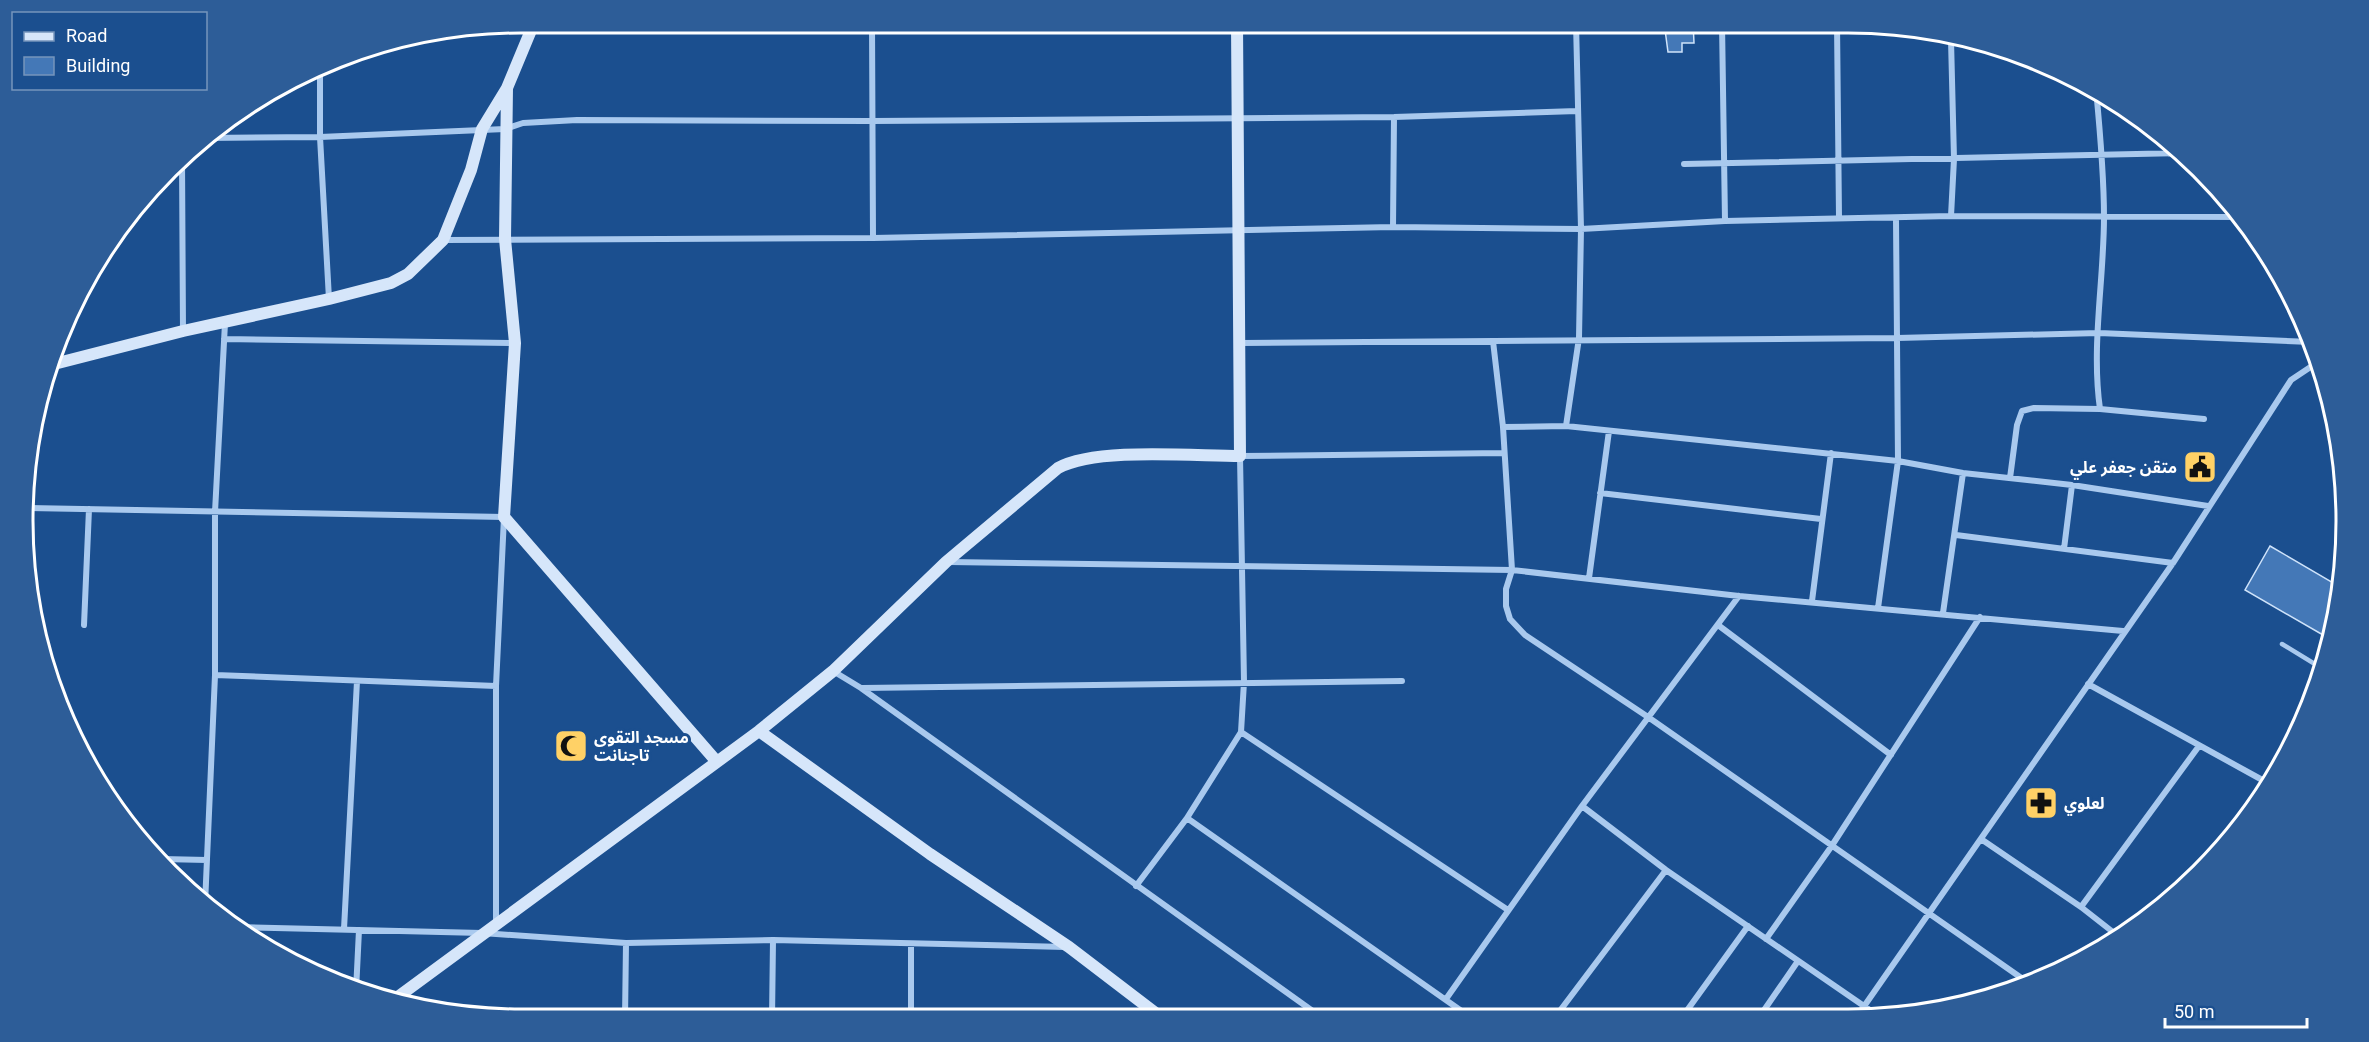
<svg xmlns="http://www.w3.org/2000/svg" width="2369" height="1042" viewBox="0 0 2369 1042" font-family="Roboto,'Noto Sans Arabic',sans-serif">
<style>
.building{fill:#4478b7;stroke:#cfe3fa;stroke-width:1.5}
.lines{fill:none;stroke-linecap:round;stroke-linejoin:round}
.lane{stroke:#a9c9ee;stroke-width:4.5}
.street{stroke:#a9c9ee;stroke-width:6}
.secondary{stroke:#d6e6fa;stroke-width:12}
.labels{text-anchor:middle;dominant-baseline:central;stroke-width:6;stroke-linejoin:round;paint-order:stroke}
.poi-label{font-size:16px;font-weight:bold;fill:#fff;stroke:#1b4f8f;text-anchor:start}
.rim{fill:none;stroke:#fff;stroke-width:3}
</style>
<rect width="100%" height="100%" fill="#1b4f8f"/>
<path class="building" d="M1664,22H1693L1694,43H1682V52H1668Z
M2270,546L2342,588L2330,639L2245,590Z"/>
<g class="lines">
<path class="lane" d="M2282,644L2323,669"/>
<path class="street" d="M872,23L873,238
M1722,23L1725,221
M1837,23L1839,218
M1951,40L1954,159L1951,216
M320,67V137L329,299
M2096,89C2100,131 2104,174 2104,217C2104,280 2091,346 2100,409L2204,419
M204,138L320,137L505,129L523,123L577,120L872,121L1394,117L1577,111
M2168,140L2169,154
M182,159L183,331
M1684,164L2183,153
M1393,227L1394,117
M444,240L873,238L1393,227L1581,229L1725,221L1951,216L2243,217
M224,339L515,343
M1493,341L1503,427L1512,570L1506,589V606L1510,619L1525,635L1648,717L2030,984
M1241,343L1897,338L2099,333L2311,342
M1566,426L1579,338L1581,229L1576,23
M1503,427L1566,426L1898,461L1963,473L2072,485L2208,506
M2010,478L2017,425L2022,411L2034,408L2100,409
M1600,493L1821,519
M29,508L504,517L496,686V922
M1956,535L2173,563
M2064,549L2072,485
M949,562L1512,570L1739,596L2123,631
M1589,578L1609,431
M1812,601L1831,453
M1878,608L1898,461L1896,219
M1943,613L1963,473
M84,625L89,509
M1718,625L1891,755
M833,671L861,688L1321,1017
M215,675L496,686
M2088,684L2266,782
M862,688L1402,681
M1241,732L1508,910
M1582,806L1666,870L1877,1015
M1187,818L1470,1017
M1981,839L2081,907L2118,936
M162,859L207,860
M1136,886L1187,818L1241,732L1244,682L1240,456L1504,453
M205,905L215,675V512L225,323
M2081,907L2199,746
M236,927L482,933L626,943L773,940L1065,947
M344,929L357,681
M1766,939L1831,847L1980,617
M356,991L359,930
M1446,999L1582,806L1739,596
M1858,1015L2173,563L2291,380L2318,362
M1556,1016L1666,870
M1683,1016L1748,926
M1760,1016L1798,961
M911,1018V945
M625,1019L626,943
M772,1019L773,940"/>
<path class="secondary" d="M507,88L505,239L515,343L504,517L717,762
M54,364L183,331L329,299L391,283L408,274L443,240L471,170L482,129L507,88L534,23
M759,731L930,854L1069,947L1162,1018
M395,999L759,731L833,671L946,562L1058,468C1096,447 1193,456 1240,456L1237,23"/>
</g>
<defs>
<symbol id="civic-square" viewBox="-11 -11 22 22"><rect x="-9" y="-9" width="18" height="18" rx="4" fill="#ffd166" stroke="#1b4f8f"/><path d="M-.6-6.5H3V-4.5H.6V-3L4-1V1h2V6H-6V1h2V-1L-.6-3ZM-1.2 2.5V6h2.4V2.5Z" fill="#111"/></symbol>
<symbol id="mosque-square" viewBox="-11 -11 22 22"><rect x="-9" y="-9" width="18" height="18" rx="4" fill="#ffd166" stroke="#1b4f8f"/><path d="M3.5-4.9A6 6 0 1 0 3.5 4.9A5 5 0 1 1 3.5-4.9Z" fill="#111"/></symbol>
<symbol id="pharmacy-square" viewBox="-11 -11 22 22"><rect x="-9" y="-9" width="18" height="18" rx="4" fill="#ffd166" stroke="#1b4f8f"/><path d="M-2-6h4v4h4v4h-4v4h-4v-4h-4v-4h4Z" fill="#111"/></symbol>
</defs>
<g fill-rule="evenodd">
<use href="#civic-square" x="2181" y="448" width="38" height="38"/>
<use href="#mosque-square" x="552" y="727" width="38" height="38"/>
<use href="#pharmacy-square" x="2022" y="784" width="38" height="38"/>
</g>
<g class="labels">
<g class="poi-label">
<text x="2177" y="467" text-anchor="end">متقن جعفر علي</text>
<text x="594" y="737">مسجد التقوى<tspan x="594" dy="18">تاجنانت</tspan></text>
<text x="2064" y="803">لعلوي</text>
</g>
</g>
<path d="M0 0H2369V1042H0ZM521 33H1848A488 488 0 0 1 2336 521V521A488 488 0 0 1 1848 1009H521A488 488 0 0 1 33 521V521A488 488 0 0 1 521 33Z" fill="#2d5d98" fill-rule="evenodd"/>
<path class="rim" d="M521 33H1848A488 488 0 0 1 2336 521V521A488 488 0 0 1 1848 1009H521A488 488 0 0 1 33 521V521A488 488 0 0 1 521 33Z"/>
<rect x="12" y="12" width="195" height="78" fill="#1b4f8f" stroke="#7695bc" stroke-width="1.5"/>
<rect x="24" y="32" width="30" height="9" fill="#d6e6fa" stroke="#7695bc" stroke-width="1.5"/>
<text x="66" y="42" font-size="18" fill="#ffffff">Road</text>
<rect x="24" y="57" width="30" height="18" fill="#4478b7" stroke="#7695bc" stroke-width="1.5"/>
<text x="66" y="72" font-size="18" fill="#ffffff">Building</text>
<path d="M2165 1018v9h142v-9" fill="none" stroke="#ffffff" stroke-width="3"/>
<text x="2174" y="1018" font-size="18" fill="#ffffff" stroke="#1b4f8f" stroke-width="4.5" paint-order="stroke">50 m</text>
</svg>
